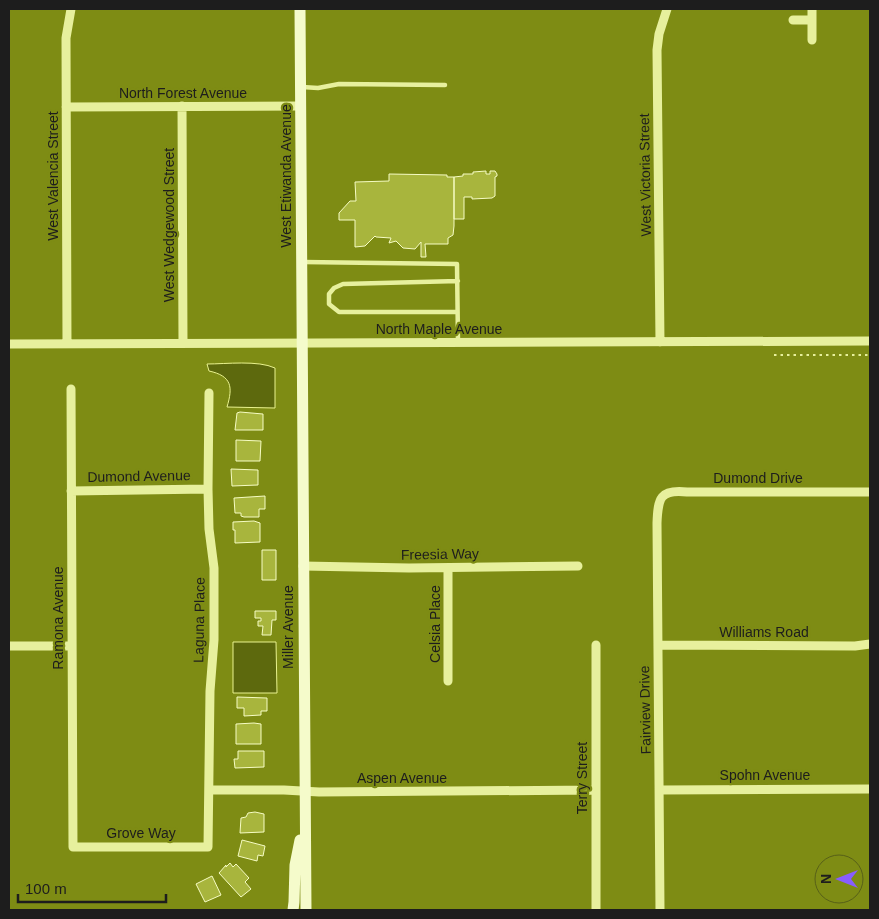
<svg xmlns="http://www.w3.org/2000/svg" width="879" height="919" viewBox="0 0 879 919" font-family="Helvetica,sans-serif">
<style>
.water{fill:#5d690d;stroke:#eaf38f}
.building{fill:#a8b53d;stroke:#f6fcc4}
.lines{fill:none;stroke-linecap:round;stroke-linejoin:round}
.path{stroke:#e7f09d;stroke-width:2;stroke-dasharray:2.5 4;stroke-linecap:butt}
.lane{stroke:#e7f09d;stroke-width:4.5}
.street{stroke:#e7f09d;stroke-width:9}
.secondary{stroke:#f5fbcb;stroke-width:11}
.labels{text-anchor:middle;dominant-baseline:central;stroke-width:4.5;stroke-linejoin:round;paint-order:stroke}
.street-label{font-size:14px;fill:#1d1d1d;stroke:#7e8c14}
</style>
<rect width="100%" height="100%" fill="#7e8c14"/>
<path class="water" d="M207,364C226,364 258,360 275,368V408L227,407C233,387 232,376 209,371Z
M233,642H276L277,693H233Z"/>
<path class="building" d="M486,171V174H490V171H495L497,174V176L495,177V196L492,198L472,199V197H464V219H454V177L463,176V174H473V172Z
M389,174L447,175V177H454V226L453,235L448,238V244H425L426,257H421V242L415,249L403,248L396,241L389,243L391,238L376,237L375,236L365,246L355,247V220H339V213L350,201H356L355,182L389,181Z
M240,412L263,414V430H235L237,413Z
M236,440L261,441L260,461H236Z
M231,469L258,470V485L232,486Z
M265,496V509H259V517H244L241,516V513H235L234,498Z
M254,521L260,523V542L235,543V530H233V522Z
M262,550H276V580H262Z
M255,611H276V620H272L271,635H262L263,626H258V621H261V618H255Z
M237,697L267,698V711H261V715L244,716V708H237Z
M254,723L261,724V744H236V724Z
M238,751H264V767L235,768L234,759H238Z
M255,812L264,814V832L240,833L241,818L246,817L248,813Z
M242,840L265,846L263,856L258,855L257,861L238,856Z
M230,863L233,867L236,864L249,878L245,882L251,889L241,897L219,873L226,865V867Z
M212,876L221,895L205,902L196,884Z"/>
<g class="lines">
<path class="path" d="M774,355H870"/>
<path class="lane" d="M302,87L318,88L339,84L445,85
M303,262L457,264L458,342
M457,312H339L329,304V294L334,288L343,284L458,281"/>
<path class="street" d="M812,9V40
M793,20H812
M182,106L183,343
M66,107L301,106
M660,342L657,50L659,34L667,9
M9,344L870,341
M67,344L66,38L71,9
M71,389L73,847H208L210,691L214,640V568L209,529L208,489L209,393
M71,491L208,489
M303,566L409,568L578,566
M448,568V681
M658,645L855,646L870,644
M9,646H72
M209,790H284L319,792L596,790
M660,790L870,789
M596,910V645
M660,910L657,523C658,498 660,489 687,492H870"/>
<path class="secondary" d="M300,9L306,910
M293,910L294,902L295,865L300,840"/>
</g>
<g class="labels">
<g class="street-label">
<text x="183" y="93">North Forest Avenue</text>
<text transform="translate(645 175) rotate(-91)">West Victoria Street</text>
<text transform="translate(53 176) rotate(-90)">West Valencia Street</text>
<text transform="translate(286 176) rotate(-90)">West Etiwanda Avenue</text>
<text transform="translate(169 225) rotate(-90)">West Wedgewood Street</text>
<text x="439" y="329">North Maple Avenue</text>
<text transform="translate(139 476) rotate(-1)">Dumond Avenue</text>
<text x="758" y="478">Dumond Drive</text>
<text transform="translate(440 554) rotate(-1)">Freesia Way</text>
<text transform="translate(58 618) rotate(-90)">Ramona Avenue</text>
<text transform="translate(199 620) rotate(-89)">Laguna Place</text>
<text transform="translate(435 624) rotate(-90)">Celsia Place</text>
<text transform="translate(288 627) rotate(-90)">Miller Avenue</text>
<text x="764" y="632">Williams Road</text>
<text transform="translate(645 710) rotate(-91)">Fairview Drive</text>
<text x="765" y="775">Spohn Avenue</text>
<text x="402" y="778">Aspen Avenue</text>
<text transform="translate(582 778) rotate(-90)">Terry Street</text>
<text x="141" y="833">Grove Way</text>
</g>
</g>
<rect width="879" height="919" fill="none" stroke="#1d1d1d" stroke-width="20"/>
<g transform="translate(839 879) rotate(270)"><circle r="24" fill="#7e8c14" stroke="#576018"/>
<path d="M0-4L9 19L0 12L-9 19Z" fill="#885dff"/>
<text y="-8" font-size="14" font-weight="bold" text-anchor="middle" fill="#1d1d1d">N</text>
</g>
<path d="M18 894v8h148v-8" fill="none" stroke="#1d1d1d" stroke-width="2.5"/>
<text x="25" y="894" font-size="15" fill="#1d1d1d" stroke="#7e8c14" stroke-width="4" paint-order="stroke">100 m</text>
</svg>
